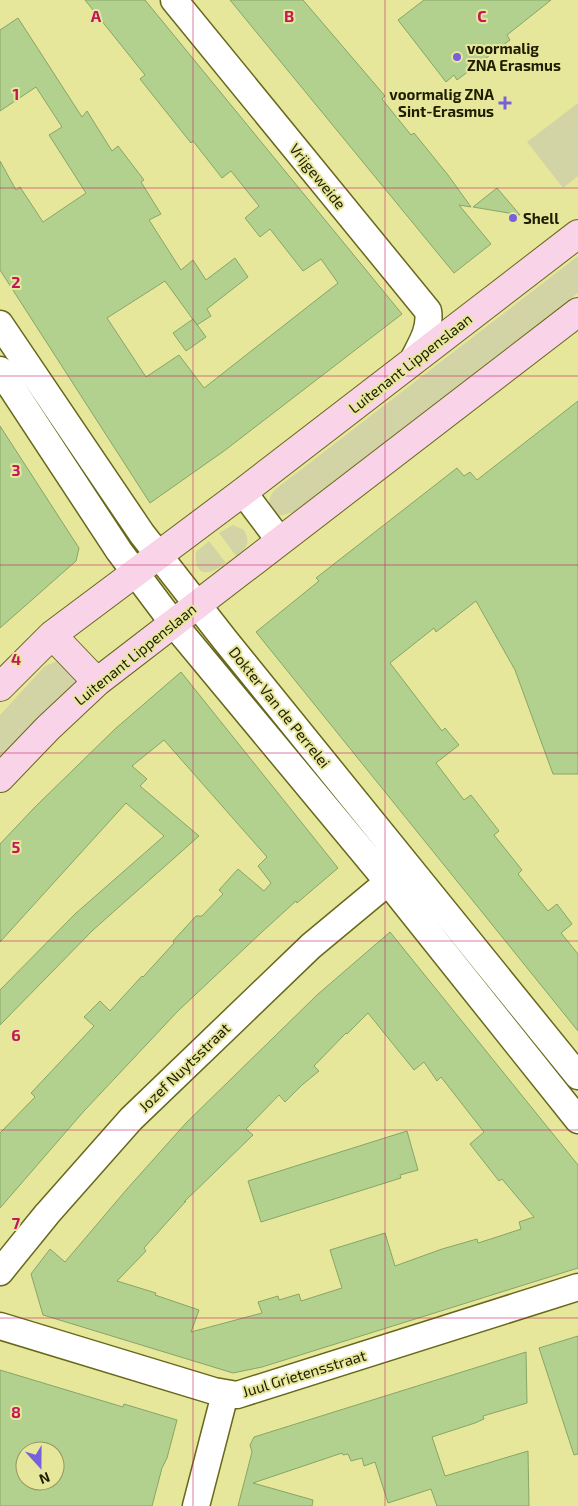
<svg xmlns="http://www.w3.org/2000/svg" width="578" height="1506" viewBox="0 0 578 1506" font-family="'Exo 2',sans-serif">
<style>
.green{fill:#d3d4a5}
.building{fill:#b2d18e;stroke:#88a565;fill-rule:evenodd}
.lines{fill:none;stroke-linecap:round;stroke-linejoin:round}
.street-casing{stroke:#68681c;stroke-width:29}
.secondary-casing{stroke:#68681c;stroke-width:30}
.street{stroke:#fff;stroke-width:26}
.secondary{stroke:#f9d4e8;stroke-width:28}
.grid{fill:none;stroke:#c2185b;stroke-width:1;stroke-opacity:0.55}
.poi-dot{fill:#7960db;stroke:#e7e79c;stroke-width:2}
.labels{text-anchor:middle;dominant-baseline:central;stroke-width:4;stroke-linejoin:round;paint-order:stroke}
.poi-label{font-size:15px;font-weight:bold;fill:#1e1d01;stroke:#e7e79c;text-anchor:start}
.street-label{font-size:15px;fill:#1e1d01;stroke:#e7e79c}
.grid-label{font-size:16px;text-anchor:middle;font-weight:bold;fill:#c2185b;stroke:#e7e79c;stroke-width:4;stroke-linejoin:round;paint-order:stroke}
</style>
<rect width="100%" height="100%" fill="#e7e79c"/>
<path class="green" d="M578,103V176L563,188L527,142Z
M578,256V293L294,512L278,516C266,508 267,497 277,488Z
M233,525L244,530C251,543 247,548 236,556L219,533Z
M209,541L226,563C211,575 193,579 196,552Z
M62,659L75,669L76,682L0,758V715L45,666Z"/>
<path class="building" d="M85,0H145L402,314L224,451L150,503L0,270V161L16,190L20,187L43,222L86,193L49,135L62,127L36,87L0,111V30L18,18L82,117L87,111L112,151L118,146L144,180L141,182L161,214L149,220L181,270L193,260L206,280L235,258L248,277L207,309L211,316L197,325L165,281L107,318L146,377L179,355L204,388L338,283L321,259L303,271L270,229L260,237L245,218L259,206L231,171L222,178L193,141L191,143L140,79L145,75Z
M230,0H303L385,96L382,99L411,135L414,133L448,175L471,207L459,205L491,244L454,273Z
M424,0H551L507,35L510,40L457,80L454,75L446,82L398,20Z
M497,188L520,215L473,207Z
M193,319L206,337L186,351L173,333Z
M578,401V774H553L515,670L476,601L436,632L434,628L390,663L442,731L445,728L459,745L436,763L464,800L471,795L499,831L494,835L522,870L518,874L548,911L557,904L572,924L561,933L578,954V1031L256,632L319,581L316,578L457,468L464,476L470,472L477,480Z
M0,426L79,548L76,561L0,628Z
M181,672L338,868L297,903L296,901L263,931L178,1011L84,1111L0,1208V1133L35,1097L31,1093L94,1026L84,1017L100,1001L110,1011L142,976L143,977L174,943L173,941L196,916H202L223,894L219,890L238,869L264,891L271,883L258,866L267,857L164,740L132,766L147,779L140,786L199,836L93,930L0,1025V990L75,914L164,836L126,803L0,942V844L35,807L115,729Z
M390,932L578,1165V1268L262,1367L233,1373L43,1315L31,1274L50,1249L65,1262L127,1189L186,1123L317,995ZM368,1013L414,1070L424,1062L437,1081L441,1077L484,1132L470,1144L499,1181L502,1179L534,1217L519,1222L521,1229L500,1236L478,1243L477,1239L442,1249L395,1266L385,1233L330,1250L342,1288L301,1301L299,1294L279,1300L278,1296L258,1302L262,1313L191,1332L199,1310L155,1295L156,1293L117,1281L146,1251L144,1248L186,1201L184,1202L253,1135L246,1129L279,1095L285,1102L302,1085L319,1071L314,1066L346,1033L347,1034Z
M407,1131L418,1170L400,1175L401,1178L261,1222L248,1181Z
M578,1336V1454L574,1455L539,1348Z
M526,1352L527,1403L483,1416L484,1419L475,1423L432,1437L445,1476L528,1451L529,1506H437L431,1489L388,1503L375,1462L364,1466L362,1458L351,1461L348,1454L343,1455L342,1453L253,1483L313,1500L312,1506H238L252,1452L250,1445L254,1437Z
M0,1370L123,1407L124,1404L177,1420L167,1458L162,1468L152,1506H0ZM25,1451H55V1481H25Z"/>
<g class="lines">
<defs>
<path id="street" d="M174,0L428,311C431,329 421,344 413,360
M0,324L142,534L225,640L578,1076
M0,370L119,551L173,623L388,882L578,1120
M243,492L280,541
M0,1272L47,1214L131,1119L311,946L388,882
M0,1326L214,1391L237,1395L578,1287
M196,1506L225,1394"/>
<path id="secondary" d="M52,635L97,682
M0,687L52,635L243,492L578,234
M0,778L48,728L97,682L578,312"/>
</defs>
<use href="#street" class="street-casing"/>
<use href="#secondary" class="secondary-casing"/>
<use href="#street" class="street"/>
<use href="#secondary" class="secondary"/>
</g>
<path class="grid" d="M193,0V1506M385,0V1506M0,188H578M0,376H578M0,565H578M0,753H578M0,941H578M0,1130H578M0,1318H578"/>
<g class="poi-dot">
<circle cx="457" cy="57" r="5"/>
<path d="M502.5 95.5h5v5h5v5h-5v5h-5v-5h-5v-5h5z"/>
<circle cx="513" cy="218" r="5"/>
</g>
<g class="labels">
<g class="poi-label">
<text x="467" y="48">voormalig<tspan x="467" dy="17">ZNA Erasmus</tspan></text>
<text x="494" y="94" text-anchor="end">voormalig ZNA<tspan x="494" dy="17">Sint-Erasmus</tspan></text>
<text x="523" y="218">Shell</text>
</g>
<g class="street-label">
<text transform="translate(318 176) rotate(51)">Vrijgeweide</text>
<text transform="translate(410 363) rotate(-38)">Luitenant Lippenslaan</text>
<text transform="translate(135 654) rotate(-39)">Luitenant Lippenslaan</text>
<text transform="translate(280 707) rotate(51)">Dokter Van de Perrelei</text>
<text transform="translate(184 1067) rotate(-44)">Jozef Nuytsstraat</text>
<text transform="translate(304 1373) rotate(-17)">Juul Grietensstraat</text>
</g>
</g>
<g class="grid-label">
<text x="96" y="22">A</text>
<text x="289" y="22">B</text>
<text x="482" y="22">C</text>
<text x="16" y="100">1</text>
<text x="16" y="288">2</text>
<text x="16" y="476">3</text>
<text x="16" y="665">4</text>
<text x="16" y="853">5</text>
<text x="16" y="1041">6</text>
<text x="16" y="1229">7</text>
<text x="16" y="1418">8</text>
</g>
<g transform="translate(40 1466) rotate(159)"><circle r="24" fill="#e7e79c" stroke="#97965e"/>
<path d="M0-4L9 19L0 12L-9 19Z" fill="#7960db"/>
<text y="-8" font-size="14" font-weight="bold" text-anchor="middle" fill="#1e1d01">N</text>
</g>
</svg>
